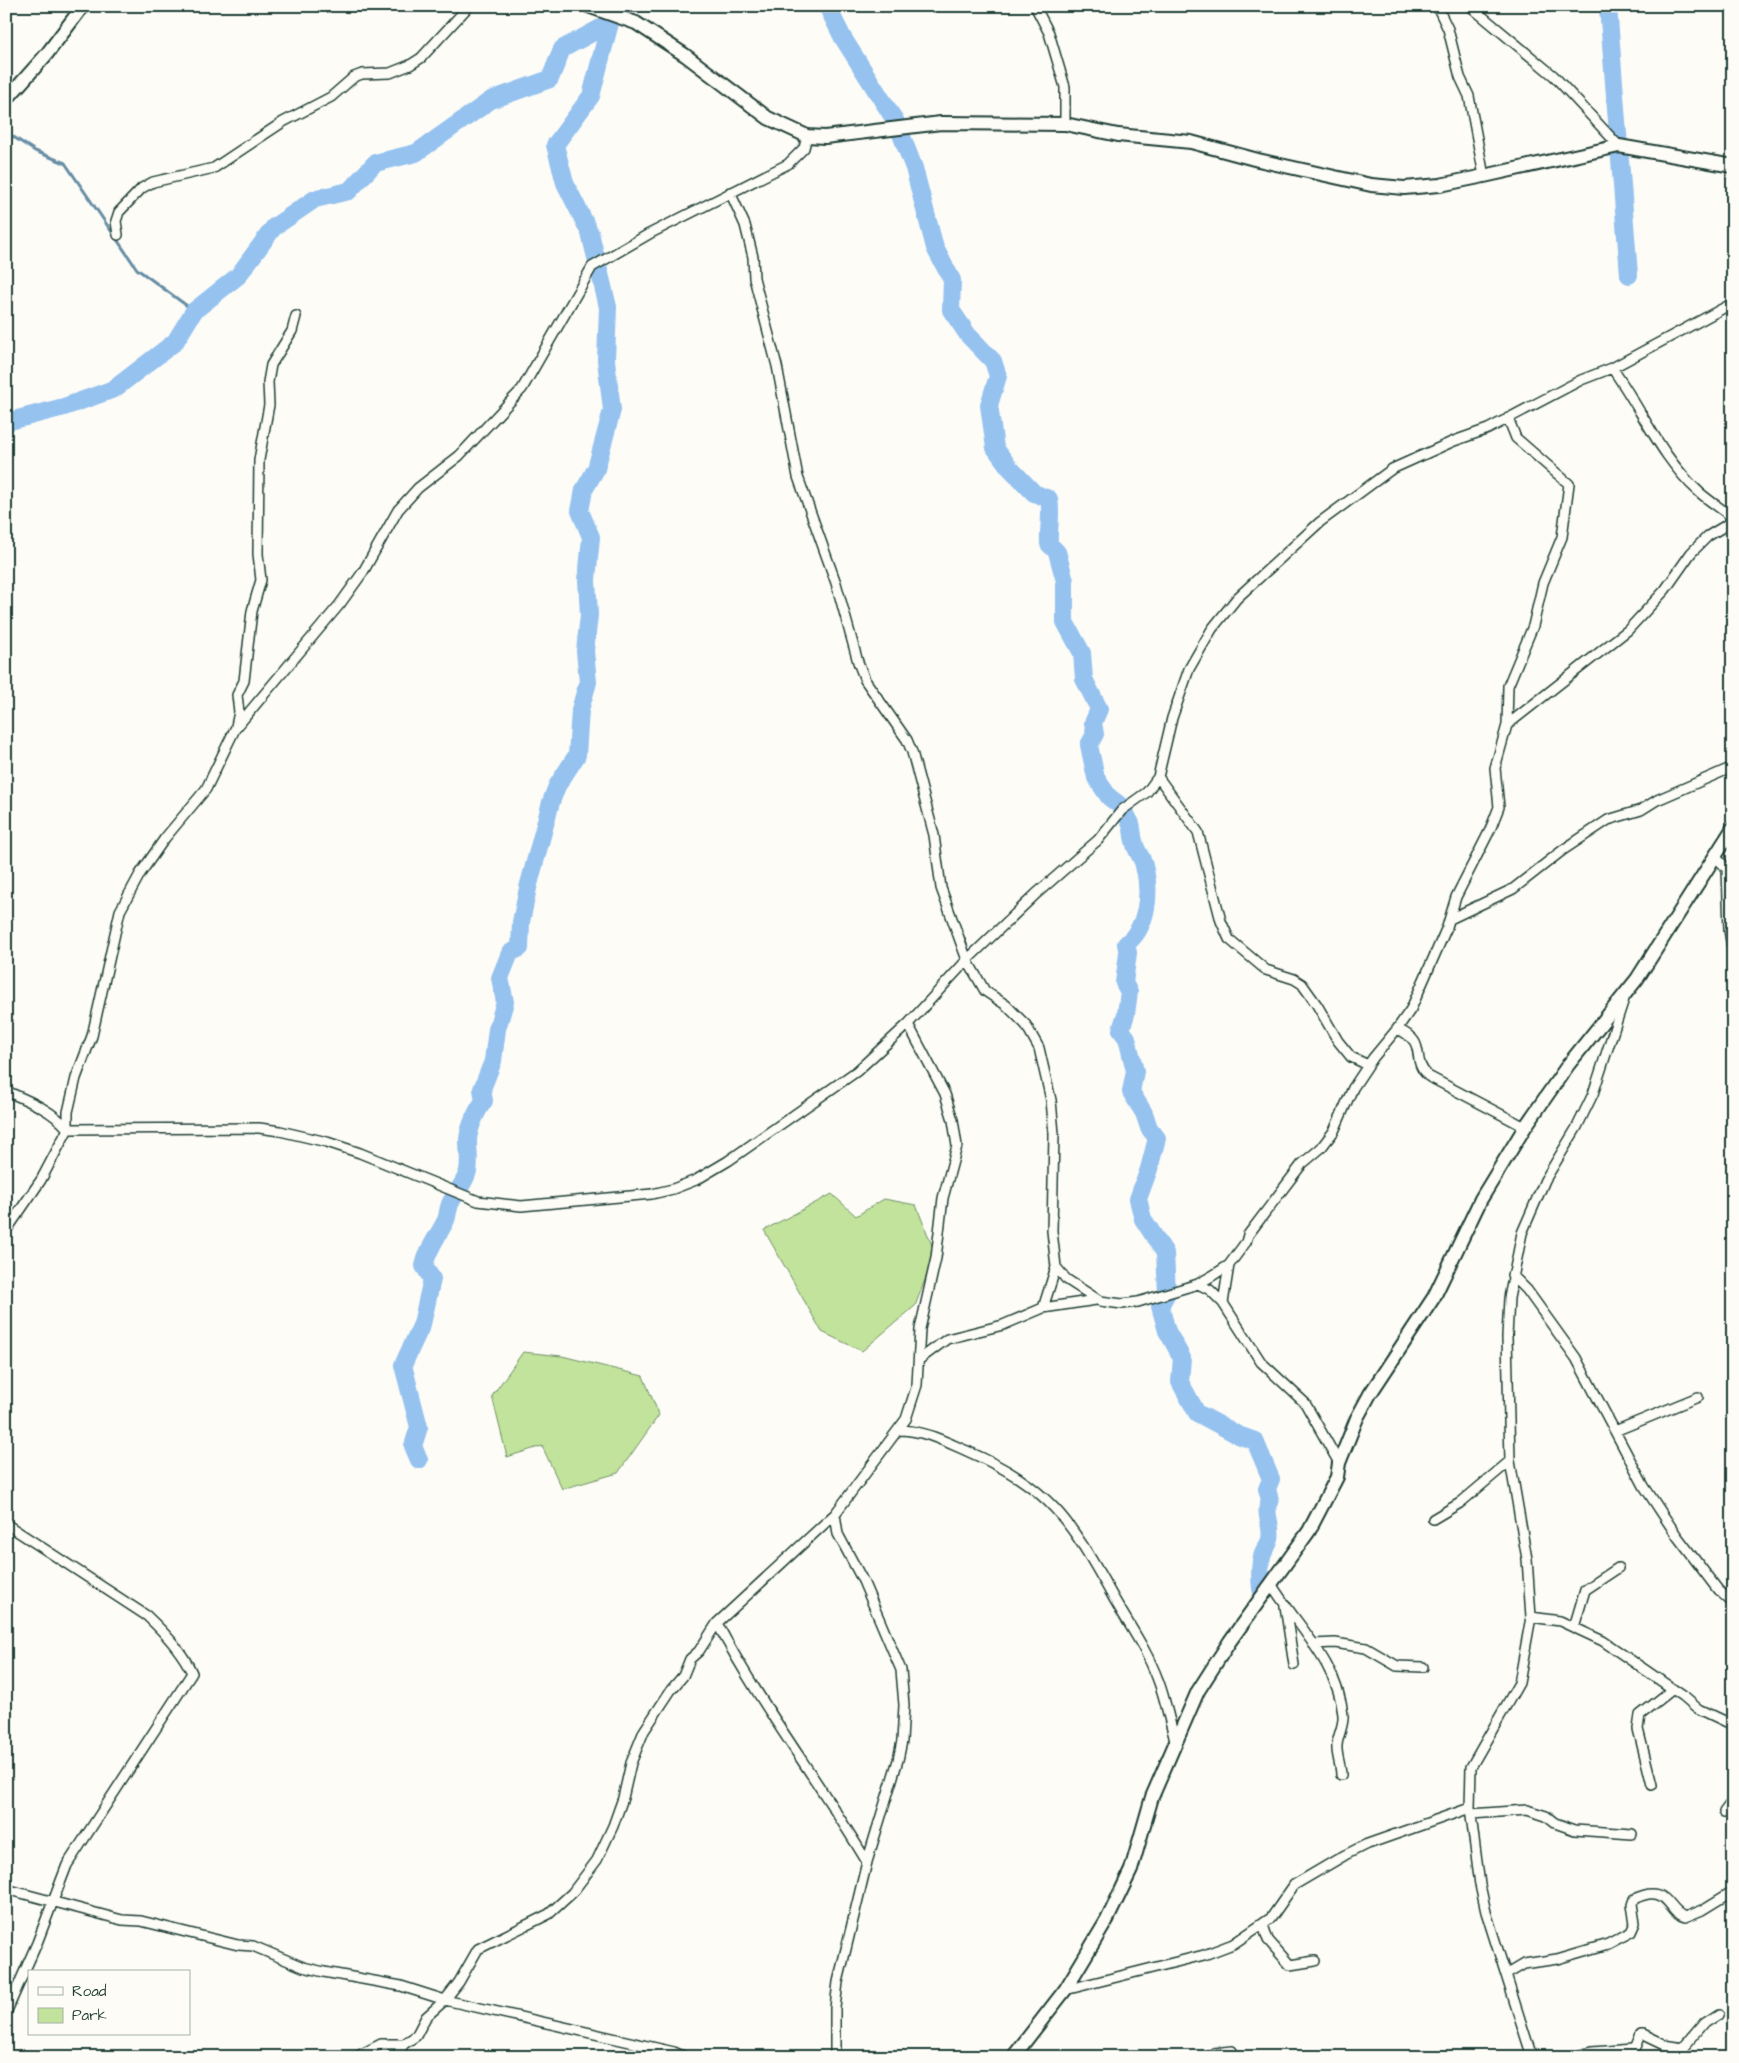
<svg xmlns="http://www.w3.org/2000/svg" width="1739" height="2063" viewBox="0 0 1739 2063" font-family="'Architects Daughter',sans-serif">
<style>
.green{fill:#c2e39b;stroke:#709068}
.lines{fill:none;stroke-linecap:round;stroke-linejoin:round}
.stream{stroke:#668da4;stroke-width:3}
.river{stroke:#95c2ef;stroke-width:18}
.street-casing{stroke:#1f3d34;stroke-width:12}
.secondary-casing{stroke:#1f3d34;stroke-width:16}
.street{stroke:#fdfcf7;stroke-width:9}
.secondary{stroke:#fdfcf7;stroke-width:12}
</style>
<rect width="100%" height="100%" fill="#fdfcf7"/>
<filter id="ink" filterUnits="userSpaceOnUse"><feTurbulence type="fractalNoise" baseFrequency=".02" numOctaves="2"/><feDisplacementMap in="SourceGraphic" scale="10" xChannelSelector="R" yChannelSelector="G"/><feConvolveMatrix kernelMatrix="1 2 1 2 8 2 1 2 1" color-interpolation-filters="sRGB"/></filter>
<g filter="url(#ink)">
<path class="green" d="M832,1194L856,1216L884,1199L916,1205L935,1253L915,1306L862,1351L822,1332L764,1230Z
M523,1352L562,1356L643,1376L659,1415L618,1473L562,1489L542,1446L507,1457L492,1396Z"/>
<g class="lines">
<path class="stream" d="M6,132L35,151L65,163L137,269L194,311
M6,413L15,418"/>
<path class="river" d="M827,6L843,38L896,122
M1608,6L1629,275
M628,9V6
M901,134L914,168L935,248L952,280L951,310L968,335L993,361L998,376L989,405L995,448L1009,467L1034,493L1049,499C1052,514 1048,528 1049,544L1057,552L1065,581V622L1082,653L1084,679L1099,709L1093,723L1095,734L1089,745L1096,778L1109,797L1122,807V810C1137,829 1129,825 1135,845C1137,852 1143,859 1144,866C1151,892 1148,927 1126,944L1128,953L1124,983L1129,992L1126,1014L1121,1030L1127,1038L1135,1071L1131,1092L1144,1113L1149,1128L1157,1138L1149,1169L1138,1199L1143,1219L1165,1253L1167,1293L1160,1306L1167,1331L1182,1358L1180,1382L1197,1413L1238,1435L1255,1441L1271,1479L1267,1489L1270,1500C1263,1513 1273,1525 1270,1539C1269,1545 1263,1551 1262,1557C1259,1567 1260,1579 1261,1589
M6,422L64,407L114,389L175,342L194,311L238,276L274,227L315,199L349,191L375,163L416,153L491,100L550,79L562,49L610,23
M419,1460L413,1446L419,1427L403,1365L422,1324L432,1279L424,1266C428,1248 438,1236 446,1220C448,1215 448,1207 451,1202C456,1192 465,1183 468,1171C470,1160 468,1151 468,1141C468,1129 477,1110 484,1101L482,1089L493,1061L497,1029L505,1002L500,978L510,953L520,948L521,922L528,888L551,802L557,786L577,755L580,710L588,682L585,651L589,615L587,580L591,537L580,511L584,490L596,469L612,410L606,360L608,307L590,233L565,183L555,145L591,96L610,23"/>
<defs>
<path id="street" d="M1035,6L1049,33L1065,87V124
M1437,6L1448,29L1460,77L1469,96L1484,176
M1470,6L1554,76L1619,146
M730,192L745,225L753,257L754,278L777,366L798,477L836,583L858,662L865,680L907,740L912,752L934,835L941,888L967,960L985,991L1006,1005L1026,1025L1039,1048L1051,1100L1054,1134L1052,1231L1056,1267L1066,1279L1100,1301L1122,1304L1138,1302L1198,1284L1212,1276L1229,1265L1246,1242L1248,1235L1302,1164L1321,1148L1334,1131L1353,1088L1373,1058L1397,1029L1411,1009L1447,927L1456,897L1490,830L1499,807L1495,768L1507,725L1508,686L1533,626L1543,583L1562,537L1569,484L1516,438L1508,418
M118,235L116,221L119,212L142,188L153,182L214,168L283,122L331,97L354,77L362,74L390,73L410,65L421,58L469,6
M1612,368C1641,408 1661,458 1699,492C1709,501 1722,509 1733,518
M1507,725L1628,630L1665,590L1691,553L1708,536L1733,521
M236,726L239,712L237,695L244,681L252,611L261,580L258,554L259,460L269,405L268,382L271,365L292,331L296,316
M1158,777L1198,832L1221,921L1229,939L1266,970L1294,979L1302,984L1317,1005L1338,1041L1351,1057L1368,1065
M1715,856L1727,869L1729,930L1733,953
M1450,919L1513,889L1563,850L1608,820L1641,810L1657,800L1733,767
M1397,1029C1430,1043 1409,1058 1428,1076L1525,1127
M6,1091C29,1101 52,1110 68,1129L259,1128L280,1131L327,1142L360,1153L478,1201L521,1206L652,1194L673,1189L696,1180L728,1161L857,1071L908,1024L967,960L1036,894L1098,840L1122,810L1147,792L1158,777L1172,718L1189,669L1212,629L1237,598L1320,522L1392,469L1454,441L1488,429L1581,380L1612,368L1733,303
M6,1231L41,1180L68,1129V1112L76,1078L92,1036L120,911L140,874L165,838L206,789L235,729L340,604L363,572L398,510L418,488L459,456L522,389L592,267L649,234L788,164L804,148L807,136
M1056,1267L1043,1308L1096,1300
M1512,1275L1527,1290L1576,1358L1644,1486L1677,1536L1718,1590L1733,1603
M1198,1284L1210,1290L1223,1303L1261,1362L1305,1403L1339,1463
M1223,1303L1229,1265
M920,1359L947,1339L1003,1325L1043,1308
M898,1430C923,1430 944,1441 967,1451C1050,1487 1070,1520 1113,1597C1129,1625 1147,1650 1158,1680C1166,1700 1169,1722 1176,1743
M1615,1431L1698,1397
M1433,1519L1460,1503L1510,1461
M6,1524L147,1616C165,1633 182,1651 192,1673L67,1865L37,1943L6,2013
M1272,1585C1297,1626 1339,1665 1343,1715C1344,1726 1338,1734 1337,1745C1336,1755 1341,1765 1341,1775
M1285,1606L1294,1665
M1531,1617L1560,1621L1603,1641L1683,1696L1697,1708L1733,1725
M717,1623C761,1706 819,1781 867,1862
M1574,1627L1585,1590L1618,1568
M1313,1644L1335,1643L1366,1648L1397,1666L1423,1667
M1652,1785L1638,1729L1640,1715L1673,1689
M1724,1812L1733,1800
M1471,1814L1527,1810L1546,1816L1555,1823L1575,1830L1632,1834
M6,1889L122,1920L141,1921L238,1945L253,1946L303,1967L324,1972L401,1986L445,2000L674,2052L685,2057
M1263,1925L1268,1940L1290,1965L1315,1961
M1507,1974L1524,1964L1557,1959L1608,1944L1631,1932L1635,1923L1632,1905L1634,1899C1669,1882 1667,1912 1685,1917L1702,1910L1733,1891
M1065,1990L1204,1955L1233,1944L1271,1918L1294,1885L1345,1855L1365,1845L1470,1808
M356,2057L381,2044H404L416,2036L426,2017L445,2000L459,1982L478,1949L549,1914L572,1893L597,1860L613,1826L623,1798L631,1763L644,1731L671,1690L683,1676L690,1659L699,1651L717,1623L835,1514
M396,2057L404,2044
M835,2057V2008L838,1982L867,1862L898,1760L902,1741L904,1705L901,1670L863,1581L838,1534L835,1514L906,1419L917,1385L920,1329L936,1258L943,1198L957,1146L953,1120L945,1094L908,1024
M1209,2057L1214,2053L1232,2051
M1532,2057L1486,1912L1480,1885L1470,1808L1471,1767L1519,1683L1531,1617L1527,1559L1510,1461L1507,1337L1509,1298L1522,1233L1545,1180L1577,1127L1593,1094L1624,999
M1572,2057L1592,2052L1633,2049L1636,2047L1641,2035H1644L1665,2045L1683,2048L1703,2024L1717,2015"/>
<path id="secondary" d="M588,6L636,23L685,55L768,118L807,136L825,137L941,123L1065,124L1118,135L1191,142L1258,160L1371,185L1404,188L1440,185L1484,176L1619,146L1733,166
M6,100L46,55L83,6
M1013,2057L1065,1990L1107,1920L1131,1870L1152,1797L1198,1691L1230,1641L1309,1531L1337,1477L1339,1463L1357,1418L1370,1394L1434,1297L1481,1199L1525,1127L1568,1065L1637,979L1733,828"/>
</defs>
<use href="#street" class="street-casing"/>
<use href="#secondary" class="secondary-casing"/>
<use href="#street" class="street"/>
<use href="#secondary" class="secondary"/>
</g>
</g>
<rect width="1739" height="2063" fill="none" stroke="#fdfcf7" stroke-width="25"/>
<rect x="12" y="12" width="1714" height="2038" fill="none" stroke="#1f3d34" stroke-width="2" filter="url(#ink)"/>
<rect x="28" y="1970" width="162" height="65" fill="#fdfcf7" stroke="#a4b0a9"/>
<rect x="38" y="1987" width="25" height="8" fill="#fdfcf7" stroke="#a4b0a9"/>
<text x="72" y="1996" font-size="15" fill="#1f3d34">Road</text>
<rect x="38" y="2008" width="25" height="15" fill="#c2e39b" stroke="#a4b0a9"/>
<text x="72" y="2020" font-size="15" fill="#1f3d34">Park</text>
</svg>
